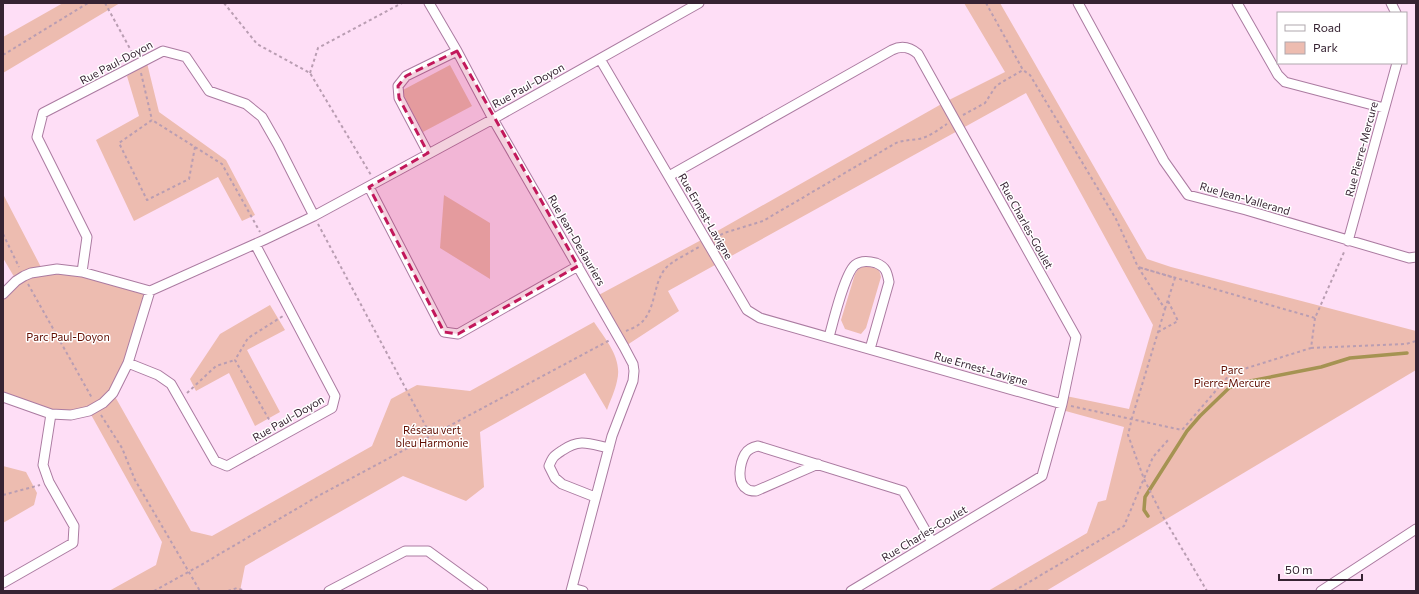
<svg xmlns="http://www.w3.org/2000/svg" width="1419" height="594" viewBox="0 0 1419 594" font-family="Commissioner,sans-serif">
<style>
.green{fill:#edbcb0}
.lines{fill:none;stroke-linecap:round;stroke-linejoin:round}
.stream{stroke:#a59352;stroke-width:3.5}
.minor-casing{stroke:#ab7ba1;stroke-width:11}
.path{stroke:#b99db2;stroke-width:2;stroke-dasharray:3 3;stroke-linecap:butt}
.minor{stroke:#fff;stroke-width:9}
.marked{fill:#c2185b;fill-opacity:0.2;stroke:#c2185b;stroke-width:3;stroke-dasharray:8 5;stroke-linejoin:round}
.labels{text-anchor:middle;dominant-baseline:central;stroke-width:3;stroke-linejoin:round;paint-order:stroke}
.street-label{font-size:11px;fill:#362332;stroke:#fff}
.park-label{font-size:11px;fill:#600d00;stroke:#fff}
</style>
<rect width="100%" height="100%" fill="#fedef6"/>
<path class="green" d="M63,3H120L3,73V37Z
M964,3H1000L1147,259L1171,267L1416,331V370L1046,591H988L1087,533L1098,502L1106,500L1124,427L1062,410L1066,396L1129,409L1153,325L1026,93L668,291L679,311L624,347L595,297L705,238L945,102L1005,72Z
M147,63L159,112L226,160L255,215L242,221L218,177L134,221L96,140L139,116L127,76Z
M450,65L472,106L423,132L401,91Z
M3,194L43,271L57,270L150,291L113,393L191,531L212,536L372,446L391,399L417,385L470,391L594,322C605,339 623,358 617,381C615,391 610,401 607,410L585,373L480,432L484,487L466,501L403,476L245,566L240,591H109L156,565L162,542L89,411L71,415L3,397V294L16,280L3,258Z
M444,195L490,223V279L440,248Z
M865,266L878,269L880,273L881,277L866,328L861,334L845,329L841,320L855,274L859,268Z
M270,305L285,330L247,350L280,412L255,426L229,373L196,391L190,379L220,334Z
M3,466L26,472L37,493L34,505L3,523Z"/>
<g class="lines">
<path class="stream" d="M1148,516L1144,510L1145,497L1187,431L1200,416L1229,388L1240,383L1321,367L1350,358L1407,353"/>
<defs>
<path id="minor" d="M429,3L457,51L493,119L624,347L633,364L634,371L633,381L612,436L571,591
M1078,3L1164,161L1188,195L1246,210L1409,258L1416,257
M1237,3L1278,75L1285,82L1384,108
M1391,3L1396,13
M600,59L747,310L760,318L1062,404
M428,153L399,98L398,86L406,76L457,51
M669,176L892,50C902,45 910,47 918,54L1076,337L1062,404L1042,476L851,591
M369,187L444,332L458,334L578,266
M1348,241L1397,63
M82,272L87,237L37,137L43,113L163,51L186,57L209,91L246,104L262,117L278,145L314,216
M3,294L16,281L24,276L31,273L57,269L82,272L150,291L264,240L314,216L493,119L699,3
M829,337C833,322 845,273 855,265C861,260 869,261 876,263C886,267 887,272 889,282L870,349
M128,363L158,375L171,384L215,461L227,466L332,408L335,396L255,244
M3,397L51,414L71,415L89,411L103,403L113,393L128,363L150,291
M818,464L756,491C753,491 749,491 747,489C736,483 740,463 745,454C748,449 753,447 758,446L903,491L932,542
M595,497L562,484L555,478L549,466C553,456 554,456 563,450C580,438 590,444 609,448
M3,583L73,543L74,526L49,482L43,465L51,414
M572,588L583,591
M329,591L405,551H428L483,591
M1321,591L1416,529"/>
</defs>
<use href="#minor" class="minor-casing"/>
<path class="path" d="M105,3L134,56
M224,3L257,44L310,73L371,175
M986,3L1023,70L1030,75L1116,219L1138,267L1165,309L1132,418L1128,435L1144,479L1162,515L1207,591
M3,55L88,3
M141,73L152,120
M310,73L318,48L402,3
M963,115L985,103L996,86L1002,82L1023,70
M195,147L189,179L147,200L119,143L152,120L222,164L260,232
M318,224L431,436
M3,234L19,267
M715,238L724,233L763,221L896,143C904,140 911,140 919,139C929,137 939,129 947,124
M28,284L92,398
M1165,309L1175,278L1138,267L1315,318L1345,250
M626,331C631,329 638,326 642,322C656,308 653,284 665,269C670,262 691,252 699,247
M1158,332L1178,321L1168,301
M1311,348L1406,344L1416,341
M187,393L216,366L235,360
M1071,406L1182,430L1231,373L1311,348L1315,318
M101,415L122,448L135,480L200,591
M275,430L235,360L248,338L283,316
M3,495L40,485
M154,591L201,565L320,495L610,340
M228,591L237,588L245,591
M1014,591L1124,526L1153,457L1169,439"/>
<use href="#minor" class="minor"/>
</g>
<path class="marked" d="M457,51L578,266L458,334L444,332L369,187L428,153L399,98L398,86L406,76Z"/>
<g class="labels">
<g class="street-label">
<text transform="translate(116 62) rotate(-28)">Rue Paul-Doyon</text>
<text transform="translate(528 85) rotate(-29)">Rue Paul-Doyon</text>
<text transform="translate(1361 149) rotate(-75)">Rue Pierre-Mercure</text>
<text transform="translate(1245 198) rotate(16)">Rue Jean-Vallerand</text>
<text transform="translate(706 216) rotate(60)">Rue Ernest-Lavigne</text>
<text transform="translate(1027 225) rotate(61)">Rue Charles-Goulet</text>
<text transform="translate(577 240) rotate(60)">Rue Jean-Deslauriers</text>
<text transform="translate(981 368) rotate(16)">Rue Ernest-Lavigne</text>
<text transform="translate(288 418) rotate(-30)">Rue Paul-Doyon</text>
<text transform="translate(924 533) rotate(-31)">Rue Charles-Goulet</text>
</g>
<g class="park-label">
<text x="68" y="336">Parc Paul-Doyon</text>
<text x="1232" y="369">Parc<tspan x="1232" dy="13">Pierre-Mercure</tspan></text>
<text x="432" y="429">Réseau vert<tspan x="432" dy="13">bleu Harmonie</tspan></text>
</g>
</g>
<rect width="1419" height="594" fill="none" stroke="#362332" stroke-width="8"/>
<rect x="1277" y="12" width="130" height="52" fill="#ffffff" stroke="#afa7ad"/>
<rect x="1285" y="25" width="20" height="6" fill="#ffffff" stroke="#afa7ad"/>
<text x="1313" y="32" font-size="12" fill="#362332">Road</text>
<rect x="1285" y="42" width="20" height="12" fill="#edbcb0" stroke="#afa7ad"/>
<text x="1313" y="52" font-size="12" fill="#362332">Park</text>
<path d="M1279 574v6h83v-6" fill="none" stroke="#362332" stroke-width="2"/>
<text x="1285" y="574" font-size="12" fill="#362332" stroke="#ffffff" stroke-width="3" paint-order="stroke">50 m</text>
</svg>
